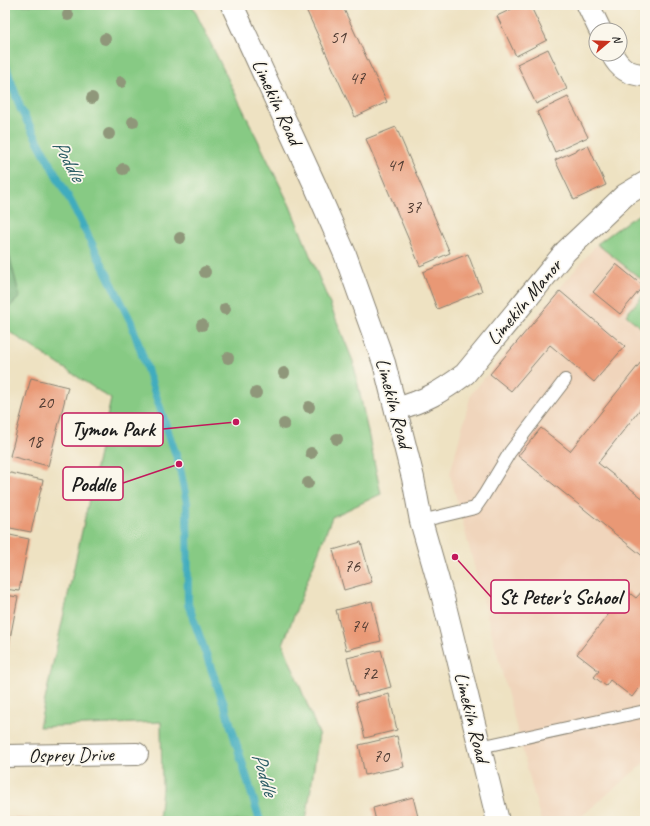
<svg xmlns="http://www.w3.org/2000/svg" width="650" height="826" viewBox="0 0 650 826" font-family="Caveat,sans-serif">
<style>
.built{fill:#f0d5bc}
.green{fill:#87ca84;stroke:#527350}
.forest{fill:#6dae72;stroke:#446547}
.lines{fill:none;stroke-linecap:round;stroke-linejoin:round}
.stream{stroke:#3facbe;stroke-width:8}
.building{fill:#e99874}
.service-casing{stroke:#857f6f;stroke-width:14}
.minor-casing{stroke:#857f6f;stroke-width:24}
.tertiary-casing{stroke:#857f6f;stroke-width:24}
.service{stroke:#fff;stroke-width:12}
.minor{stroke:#fff;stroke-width:22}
.tertiary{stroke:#fff;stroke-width:22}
.tree{fill:#8f977a}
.labels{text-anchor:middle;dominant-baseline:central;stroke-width:3.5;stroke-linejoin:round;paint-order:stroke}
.number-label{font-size:18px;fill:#4f3b32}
.street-label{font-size:20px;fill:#1c1c1c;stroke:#fbf7ec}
.water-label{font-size:21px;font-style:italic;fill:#2c5d65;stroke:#fbf7ec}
.leader{fill:none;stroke:#c2185b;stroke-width:1.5}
.callout-dot{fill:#c2185b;stroke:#fbf7ec;stroke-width:1.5}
.callout{fill:#fbf7ec;stroke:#c2185b;stroke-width:1.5}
.callout-label{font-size:21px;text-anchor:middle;font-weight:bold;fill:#1c1c1c}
</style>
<rect width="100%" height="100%" fill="#fbf7ec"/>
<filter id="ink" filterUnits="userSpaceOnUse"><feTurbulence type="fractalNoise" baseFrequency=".025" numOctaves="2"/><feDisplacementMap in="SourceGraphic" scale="8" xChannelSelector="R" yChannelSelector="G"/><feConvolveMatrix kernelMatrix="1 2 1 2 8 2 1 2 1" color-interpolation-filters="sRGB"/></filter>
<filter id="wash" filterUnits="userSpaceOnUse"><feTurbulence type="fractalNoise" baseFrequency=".012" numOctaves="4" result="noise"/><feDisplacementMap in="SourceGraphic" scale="16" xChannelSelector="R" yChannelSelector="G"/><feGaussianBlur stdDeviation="0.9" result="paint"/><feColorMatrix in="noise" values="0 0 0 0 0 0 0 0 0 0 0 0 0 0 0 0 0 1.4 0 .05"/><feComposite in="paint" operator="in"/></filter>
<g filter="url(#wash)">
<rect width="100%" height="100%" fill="#eee2c2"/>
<path class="built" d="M597,244L645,282V293L626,315L645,331V762L576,821H541L450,474L471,394Z"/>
<path class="green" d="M5,5H192L290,206L353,361L381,494L332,517L283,644L319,734L306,821H159L162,789L161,722L39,727L111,399L5,329Z
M645,211V282L597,244L628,221Z
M645,293V331L626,315Z"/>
<path class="forest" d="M5,239L20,297L5,311Z"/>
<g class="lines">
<path class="stream" d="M5,64L21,110L73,206L131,322L179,464L187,503L188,604L226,710L260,821"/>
</g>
<g id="blocks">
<path class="building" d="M304,5H342L387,102L355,117Z
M493,5H503L495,9Z
M520,5H530L547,40L516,56L497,16Z
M637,5H645V17Z
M548,49L567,89L536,104L517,64Z
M568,97L588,137L555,152L537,112Z
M396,127L450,253L420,266L366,139Z
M588,145L606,185L574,200L555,160Z
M468,254L482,291L437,309L423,272Z
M616,264L643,286L620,314L593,292Z
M560,291L625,346L594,382L550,345L511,391L490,374Z
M645,357V403L598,463L645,500V558L518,456L541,428L570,451Z
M31,378L68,387L48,466L10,456Z
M6,472L43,480L31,532L5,527Z
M5,534L29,539L19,591L5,589Z
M361,542L372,582L344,590L333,550Z
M645,588V680L632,697L610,680L606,686L594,677L599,671L577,654L627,591L636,598Z
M5,595L18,597L8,649L5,648Z
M372,601L381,641L346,650L336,610Z
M381,650L391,687L357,696L347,658Z
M389,694L397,730L365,738L356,702Z
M397,736L404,767L365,775L359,745Z
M413,797L419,821H376L373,808Z
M5,818L32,819V821H5Z
M50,819L85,820V821H50Z"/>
</g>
</g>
<g filter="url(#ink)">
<use href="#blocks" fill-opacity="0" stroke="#857f6f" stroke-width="1"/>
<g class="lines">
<defs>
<path id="service" d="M421,521L475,508L484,495L510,452L565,380
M480,747L645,711"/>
<path id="minor" d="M588,5L600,30
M612,54C619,68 629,75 645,75
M396,409C425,401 441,392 465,374L566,251L625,195L645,183
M5,756L137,754"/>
<path id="tertiary" d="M232,5L314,183L345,254L384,363L413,478L421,521L443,598L498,821"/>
</defs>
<use href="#service" class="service-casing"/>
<use href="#minor" class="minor-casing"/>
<use href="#tertiary" class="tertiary-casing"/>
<use href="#service" class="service"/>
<use href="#minor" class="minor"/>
<use href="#tertiary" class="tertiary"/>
</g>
<g class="tree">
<circle cx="68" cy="15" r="6"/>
<circle cx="105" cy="39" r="6"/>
<circle cx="121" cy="82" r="6"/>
<circle cx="92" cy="98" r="6"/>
<circle cx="133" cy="122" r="6"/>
<circle cx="109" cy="134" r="6"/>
<circle cx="123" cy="169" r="6"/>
<circle cx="180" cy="238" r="6"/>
<circle cx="205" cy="272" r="6"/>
<circle cx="225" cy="309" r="6"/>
<circle cx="202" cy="325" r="6"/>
<circle cx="228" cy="358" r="6"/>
<circle cx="284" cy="373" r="6"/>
<circle cx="256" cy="393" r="6"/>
<circle cx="309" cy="407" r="6"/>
<circle cx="284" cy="424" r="6"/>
<circle cx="337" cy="439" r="6"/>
<circle cx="311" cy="453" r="6"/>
<circle cx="308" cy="483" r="6"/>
</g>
</g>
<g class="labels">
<g class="number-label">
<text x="338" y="37">51</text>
<text x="357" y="78">47</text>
<text x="395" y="165">41</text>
<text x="413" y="207">37</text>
<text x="45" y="402">20</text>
<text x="34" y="441">18</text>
<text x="352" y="566">76</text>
<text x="359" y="626">74</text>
<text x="369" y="673">72</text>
<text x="381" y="756">70</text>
</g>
<g class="street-label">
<text transform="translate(277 102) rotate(65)">Limekiln Road</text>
<text transform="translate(524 302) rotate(-50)">Limekiln Manor</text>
<text transform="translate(394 403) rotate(75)">Limekiln Road</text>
<text transform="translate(472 717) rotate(76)">Limekiln Road</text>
<text transform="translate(71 755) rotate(-1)">Osprey Drive</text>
</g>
<g class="water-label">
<text transform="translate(69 160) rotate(61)">Poddle</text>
<text transform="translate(265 774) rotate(73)">Poddle</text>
</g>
</g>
<path class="leader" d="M236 422L163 429M179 464L123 483M455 557L491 597"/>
<g class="callout-dot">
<circle cx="236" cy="422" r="4"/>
<circle cx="179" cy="464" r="4"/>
<circle cx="455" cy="557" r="4"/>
</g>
<g class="callout">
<rect x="62" y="413" width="101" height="33" rx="4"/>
<rect x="63" y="467" width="60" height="33" rx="4"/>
<rect x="491" y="580" width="138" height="33" rx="4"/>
</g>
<g class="callout-label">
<text x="113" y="436">Tymon Park</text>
<text x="93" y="491">Poddle</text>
<text x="560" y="604">St Peter's School</text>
</g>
<rect width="650" height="826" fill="none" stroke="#fbf7ec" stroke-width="20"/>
<g transform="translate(608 42) rotate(71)"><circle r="19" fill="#fbf7ec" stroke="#a29f99"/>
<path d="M0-3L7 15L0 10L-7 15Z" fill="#c8321e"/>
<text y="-6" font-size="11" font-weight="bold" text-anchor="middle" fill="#1c1c1c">N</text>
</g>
</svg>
